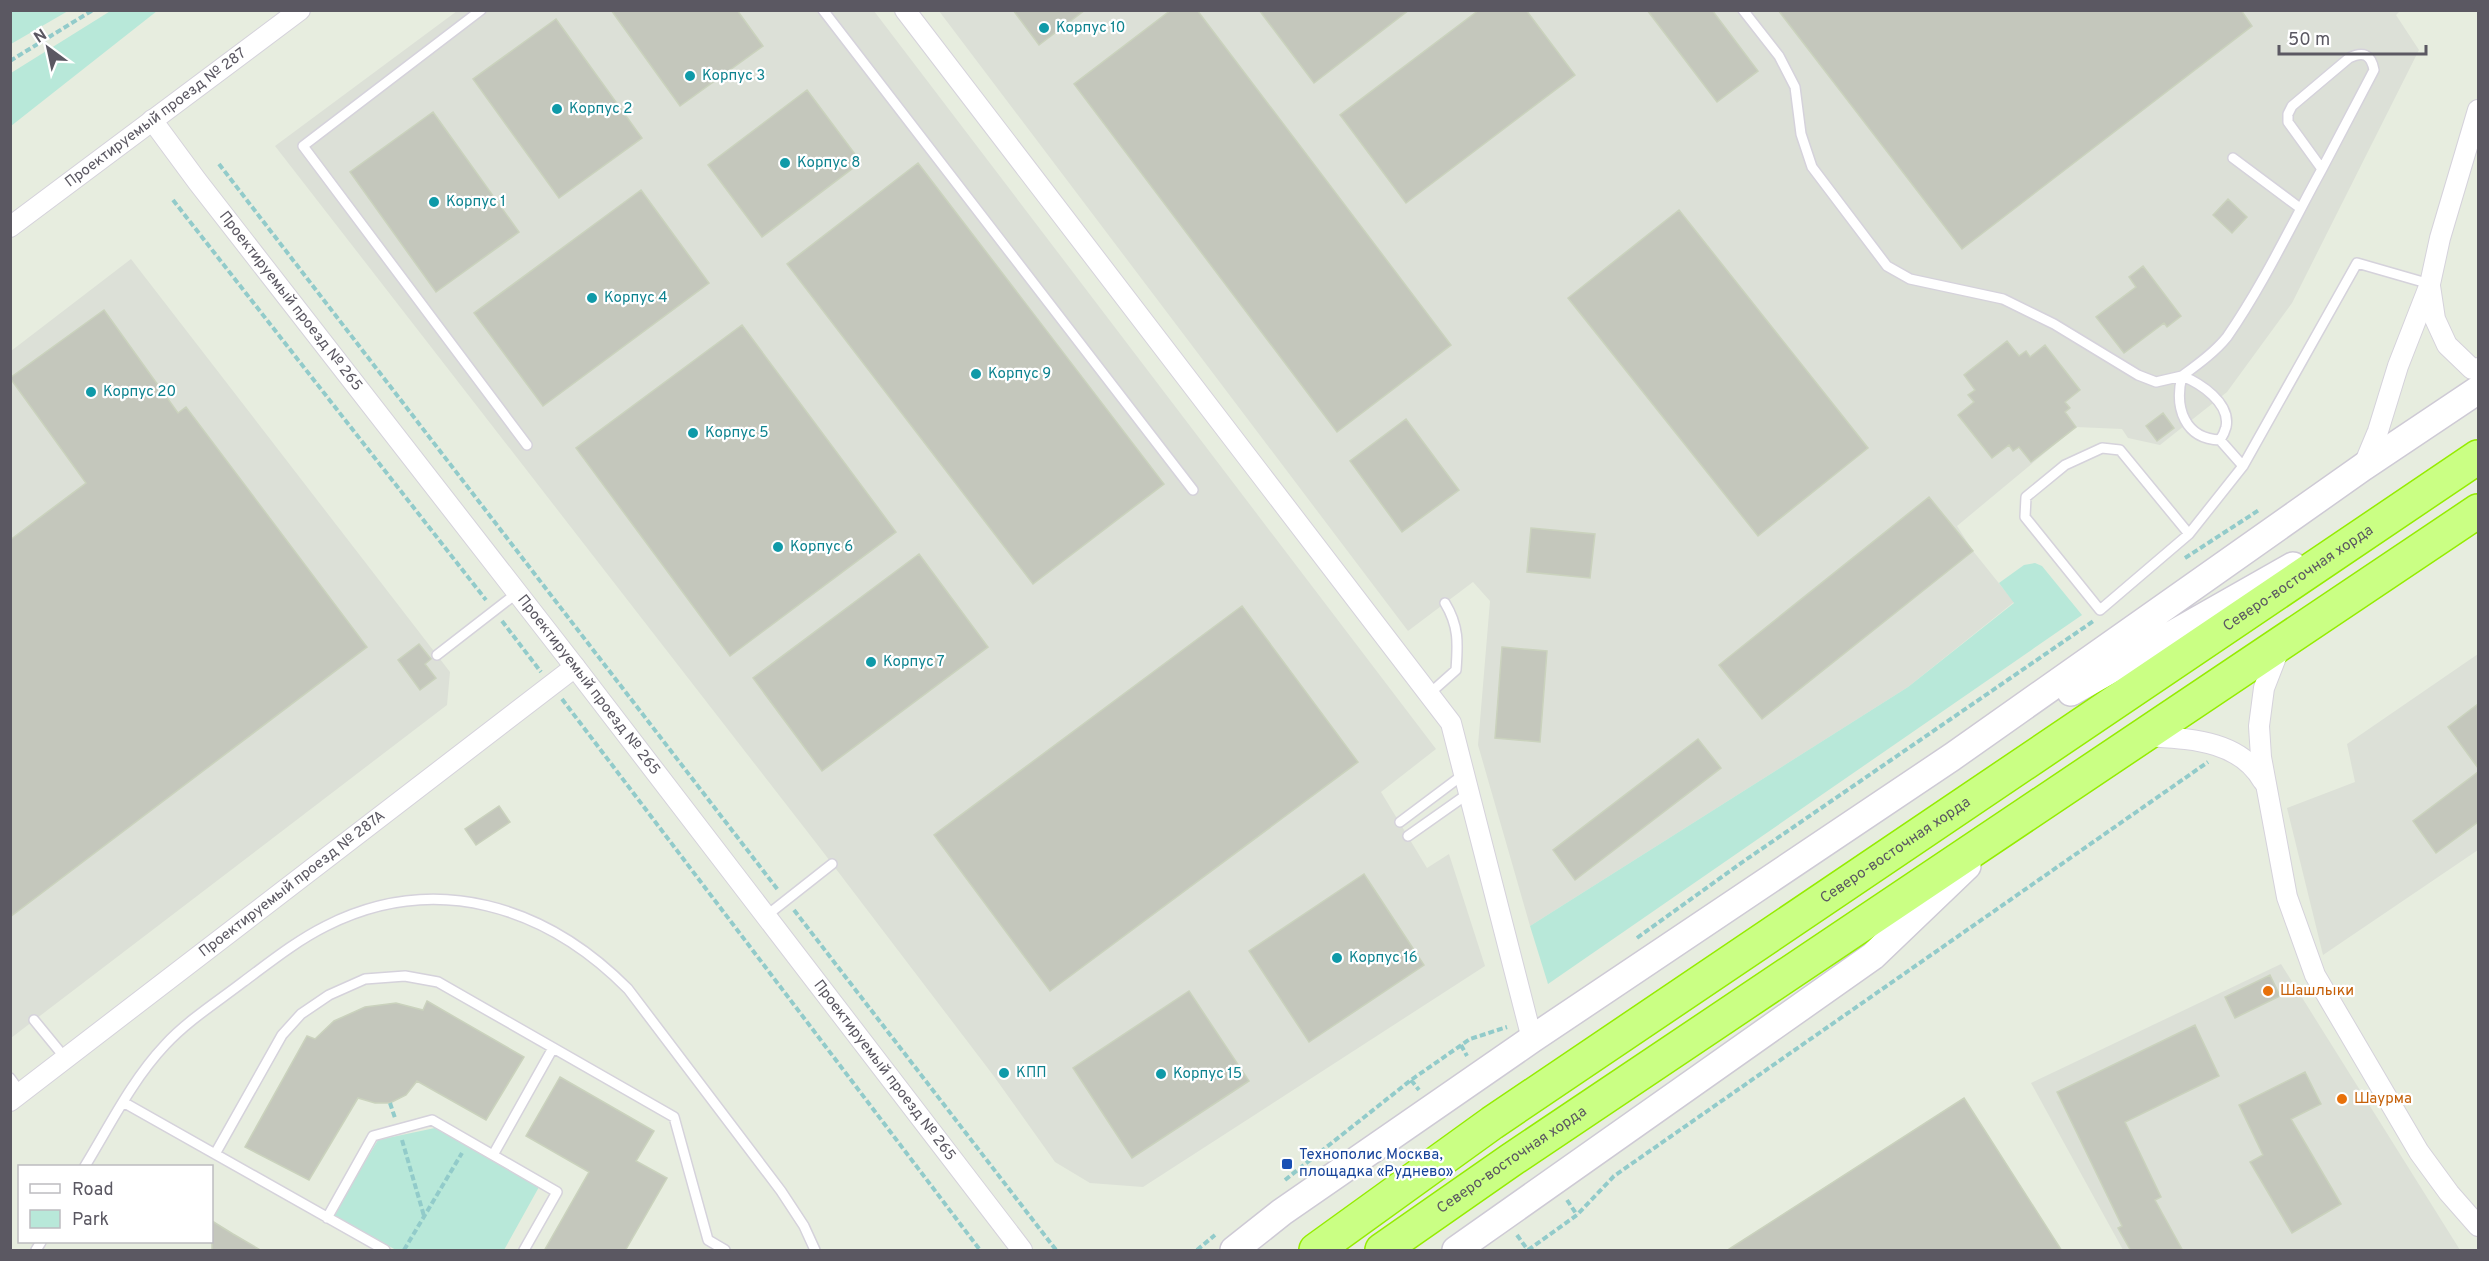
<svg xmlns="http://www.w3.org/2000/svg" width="2489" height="1261" viewBox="0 0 2489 1261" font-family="Overpass,sans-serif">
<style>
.industrial{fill:#dce0d7}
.green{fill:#b8e8d9}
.building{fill:#c4c7bc;stroke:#cad2bd;stroke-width:1.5}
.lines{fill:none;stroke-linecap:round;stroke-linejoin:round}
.lane-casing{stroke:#d5d2db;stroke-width:12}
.street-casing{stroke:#d5d2db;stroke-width:22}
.secondary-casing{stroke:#cecad5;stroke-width:30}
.highway-casing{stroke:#95ec00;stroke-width:36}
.path{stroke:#92cbca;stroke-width:4;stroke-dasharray:6 3;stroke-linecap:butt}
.lane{stroke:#fff;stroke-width:9}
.street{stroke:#fff;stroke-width:20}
.secondary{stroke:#fff;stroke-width:27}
.highway{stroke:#caff84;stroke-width:33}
.culture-dot{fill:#0f9aa8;stroke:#fff;stroke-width:2}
.food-dot{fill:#e8710a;stroke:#fff;stroke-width:2}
.transit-dot{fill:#1a4fb4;stroke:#fff;stroke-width:2}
.labels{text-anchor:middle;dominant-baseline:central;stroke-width:4.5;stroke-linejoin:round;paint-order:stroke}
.culture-label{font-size:15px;fill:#0d838f;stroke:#fff;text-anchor:start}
.street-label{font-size:15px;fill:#5b5862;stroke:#fff}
.food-label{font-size:15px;fill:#c56008;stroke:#fff;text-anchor:start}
.transit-label{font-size:15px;fill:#164399;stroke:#fff;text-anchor:start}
</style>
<rect width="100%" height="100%" fill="#e7eddf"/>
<path class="industrial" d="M2401,10L2396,15L2419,50L2292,303L2227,392L2160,445L2128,438L2122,429L2076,427L1957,526L1973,551L2014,602L1908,687L1530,926L1478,745L1490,601L1473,582L1408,631L939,11Z
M457,11H874L1436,749L1381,792L1427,868L1449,854L1485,966L1143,1187L1090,1183L1055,1162L993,1075L820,848L275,146Z
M131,259L450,672L447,705L11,1038V351Z
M2478,654V850L2323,955L2287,808L2355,782L2347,744Z
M2281,964L2460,1250H2123L2031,1083Z"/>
<path class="green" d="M11,10H68V11L11,44Z
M112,10L157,11L11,126V73Z
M2035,563L2042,566L2082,615L1548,984L1530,926L1908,687L2014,603L1999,583L2024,565Z
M435,1128L539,1187L504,1250H396L333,1215L378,1140Z"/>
<path class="building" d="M611,10H737L763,46L680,106Z
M1013,10H1085L1039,45Z
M1171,10H1197L1451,345L1337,432L1074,84Z
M1259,10H1409L1314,83Z
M1479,10H1526L1575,75L1406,203L1340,115Z
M1647,10H1712L1758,71L1717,102Z
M1778,10H2241L2252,26L1962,249Z
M556,19L642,138L559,198L473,79Z
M807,90L861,162L762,237L708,165Z
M433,112L519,232L436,292L350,172Z
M918,163L1164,484L1033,584L787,264Z
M641,190L709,283L543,406L474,313Z
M2228,199L2247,217L2232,233L2213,215Z
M1679,210L1868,448L1758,536L1568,298Z
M2143,266L2181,316L2167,327L2164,323L2124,353L2096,317L2136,287L2129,277Z
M104,310L178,413L186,407L367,647L10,917V540L86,483L10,378Z
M742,325L896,532L730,656L576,448Z
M2007,341L2019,356L2026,351L2030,357L2045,345L2080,390L2065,402L2070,408L2065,412L2076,427L2031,462L2019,447L2013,451L2009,445L1992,458L1958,415L1974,402L1968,395L1975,390L1964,375Z
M2163,413L2174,428L2157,441L2146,426Z
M1406,419L1459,490L1402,532L1350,461Z
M1929,497L1973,551L1762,719L1719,665Z
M1531,528L1595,534L1590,578L1527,572Z
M919,554L988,647L822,771L753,678Z
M1242,606L1358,762L1050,991L934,835Z
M419,644L431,659L425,664L436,678L420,690L398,660Z
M1502,647L1547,651L1540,742L1495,738Z
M2478,704V768L2448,727Z
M1698,739L1721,768L1575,880L1553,850Z
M2478,772V822L2436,853L2413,821Z
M499,806L510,822L476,845L465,829Z
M1364,874L1424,965L1309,1042L1249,951Z
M2270,975L2280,996L2235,1018L2225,997Z
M1189,991L1249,1081L1132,1158L1073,1068Z
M427,1001L524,1057L486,1120L417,1081L406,1095L390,1103H375L358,1098L309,1180L245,1147L307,1036L315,1039L334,1021L365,1007L396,1003L423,1010Z
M2195,1025L2219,1076L2125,1122L2161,1197L2155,1200L2183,1251H2131L2118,1228L2122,1226L2057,1092Z
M2305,1072L2321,1104L2291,1119L2341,1204L2292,1233L2250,1162L2263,1155L2239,1105Z
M560,1077L654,1131L636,1161L667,1178L625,1251H544L589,1172L526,1136Z
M1964,1098L2062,1251H1726Z
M212,1221L233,1234L262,1251H212Z"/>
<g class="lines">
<defs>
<path id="lane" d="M481,10L303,146L527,445
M823,10L1193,490
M1743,10L1779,56L1795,87L1801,134L1812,167L1887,266L1910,279L2003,299L2054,324L2138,375L2156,382L2182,376C2174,408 2185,439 2220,440L2243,466
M2233,158L2300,208
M2182,376C2197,365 2215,352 2227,337C2261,288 2288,232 2316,180L2322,169L2374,70C2371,54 2363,51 2349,58L2292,106L2288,114V122L2322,169
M2182,376C2200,383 2231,403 2226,427C2225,431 2222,437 2220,440
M2189,534L2120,450L2102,448L2065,465L2026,497L2025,517L2100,610L2189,534L2243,466L2357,263L2430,284
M437,655L517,593
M1429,694L1456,670C1458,643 1459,626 1445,603
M1400,822L1464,774
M1408,836L1469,793
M766,916L832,864
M34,1020L66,1059
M10,1078L21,1093
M123,1102L385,1250
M215,1154L282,1035L301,1014L329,995L365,979L405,976L438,982L674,1117L708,1240L725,1250
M493,1155L553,1048
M85,1166C110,1125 132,1080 165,1045C187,1021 217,1002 243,982C270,962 296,941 326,926C435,871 546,906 628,989L781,1191L804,1226L815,1250
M327,1218L373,1136L432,1120L557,1192L524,1250
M36,1250L41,1242"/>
<g id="street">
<path d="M905,10L1451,723L1532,1039"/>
<path id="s1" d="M152,120L197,181L575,667L1022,1250"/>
<path id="s2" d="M10,227L300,10"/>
<path d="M2430,286L2435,319L2447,345L2472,369L2478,368"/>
<path d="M2363,467L2378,431L2398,366L2430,284L2440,238L2478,110"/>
<path d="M2280,647L2264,688L2259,726L2261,757L2287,897L2315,975L2419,1152L2449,1193L2478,1226"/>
<path d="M2145,736C2188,739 2239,739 2263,781"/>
<path id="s3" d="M10,1101L575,667"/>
</g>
<path id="secondary" d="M2071,692L2293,566
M1234,1250L1282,1212L1532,1039L1952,757L2363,467L2478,390
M1456,1250L1873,956L1967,866"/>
<g id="highway">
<path id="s4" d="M1316,1250L1492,1123L2478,457"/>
<path id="s5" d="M1382,1250L1511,1160L2478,511"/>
</g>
</defs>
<use href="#lane" class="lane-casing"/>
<use href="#street" class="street-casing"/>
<use href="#secondary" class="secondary-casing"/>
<use href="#highway" class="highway-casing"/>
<path class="path" d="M10,61L93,10
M219,164L778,890
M173,200L486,600
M2185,558L2259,510
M502,621L541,672
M562,699L980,1250
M794,910L1056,1250
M1637,938L1744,861L2095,620
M1461,1045L1467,1056
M1411,1080L1419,1090
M390,1103L395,1118
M402,1140L424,1216
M1285,1180L1411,1080L1470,1039L1507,1027
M1567,1200L1577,1215
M1517,1235L1527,1249L1526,1250
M404,1250L462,1153
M1197,1250L1215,1235
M1528,1250L1577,1215L1614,1176L2208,762"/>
<use href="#lane" class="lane"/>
<use href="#street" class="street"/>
<use href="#secondary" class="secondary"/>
<use href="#highway" class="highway"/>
</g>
<g class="culture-dot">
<circle cx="1044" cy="28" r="6"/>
<circle cx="690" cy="76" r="6"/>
<circle cx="557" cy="109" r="6"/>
<circle cx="785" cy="163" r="6"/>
<circle cx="434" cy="202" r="6"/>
<circle cx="592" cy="298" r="6"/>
<circle cx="976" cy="374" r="6"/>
<circle cx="91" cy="392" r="6"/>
<circle cx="693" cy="433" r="6"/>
<circle cx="778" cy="547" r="6"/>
<circle cx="871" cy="662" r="6"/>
<circle cx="1337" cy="958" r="6"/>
<circle cx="1004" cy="1073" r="6"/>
<circle cx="1161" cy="1074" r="6"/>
</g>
<g class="food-dot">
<circle cx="2268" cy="991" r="6"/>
<circle cx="2342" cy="1099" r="6"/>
</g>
<rect class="transit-dot" x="1281" y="1158" width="12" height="12" rx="3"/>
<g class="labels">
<g class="culture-label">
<text x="1056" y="28">Корпус 10</text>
<text x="702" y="76">Корпус 3</text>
<text x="569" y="109">Корпус 2</text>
<text x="797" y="163">Корпус 8</text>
<text x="446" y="202">Корпус 1</text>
<text x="604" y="298">Корпус 4</text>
<text x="988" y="374">Корпус 9</text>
<text x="103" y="392">Корпус 20</text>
<text x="705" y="433">Корпус 5</text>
<text x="790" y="547">Корпус 6</text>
<text x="883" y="662">Корпус 7</text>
<text x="1349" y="958">Корпус 16</text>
<text x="1016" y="1073">КПП</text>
<text x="1173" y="1074">Корпус 15</text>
</g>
<g class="street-label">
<text stroke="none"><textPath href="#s2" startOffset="182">Проектируемый проезд № 287</textPath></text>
<text stroke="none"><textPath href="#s1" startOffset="228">Проектируемый проезд № 265</textPath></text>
<text stroke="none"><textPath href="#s4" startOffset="1190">Северо-восточная хорда</textPath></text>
<text stroke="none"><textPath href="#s1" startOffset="714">Проектируемый проезд № 265</textPath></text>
<text stroke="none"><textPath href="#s4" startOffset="704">Северо-восточная хорда</textPath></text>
<text stroke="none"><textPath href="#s3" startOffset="356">Проектируемый проезд № 287А</textPath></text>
<text stroke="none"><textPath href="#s1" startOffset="1200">Проектируемый проезд № 265</textPath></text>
<text stroke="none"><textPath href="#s5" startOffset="158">Северо-восточная хорда</textPath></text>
</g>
<g class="food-label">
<text x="2280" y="991">Шашлыки</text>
<text x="2354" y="1099">Шаурма</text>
</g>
<g class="transit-label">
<text x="1299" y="1155">Технополис Москва,<tspan x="1299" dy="17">площадка «Руднево»</tspan></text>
</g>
</g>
<rect width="2489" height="1261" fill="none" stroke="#5b5862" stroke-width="24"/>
<rect x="18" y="1165" width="195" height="78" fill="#ffffff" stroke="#bdbcc0" stroke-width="1.5"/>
<rect x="30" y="1184" width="30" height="9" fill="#ffffff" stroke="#bdbcc0" stroke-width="1.5"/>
<text x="72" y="1195" font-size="18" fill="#5b5862">Road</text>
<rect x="30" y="1210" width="30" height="18" fill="#b8e8d9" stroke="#bdbcc0" stroke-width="1.5"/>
<text x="72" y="1225" font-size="18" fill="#5b5862">Park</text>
<g transform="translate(48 48) rotate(327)" stroke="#ffffff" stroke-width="4.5" paint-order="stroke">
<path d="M0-4.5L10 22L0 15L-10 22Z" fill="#5b5862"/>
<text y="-9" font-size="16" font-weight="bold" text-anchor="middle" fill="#5b5862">N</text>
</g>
<path d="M2279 45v9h147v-9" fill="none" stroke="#5b5862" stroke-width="3"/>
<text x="2288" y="45" font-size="18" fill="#5b5862" stroke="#ffffff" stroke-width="4.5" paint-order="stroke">50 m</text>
</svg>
